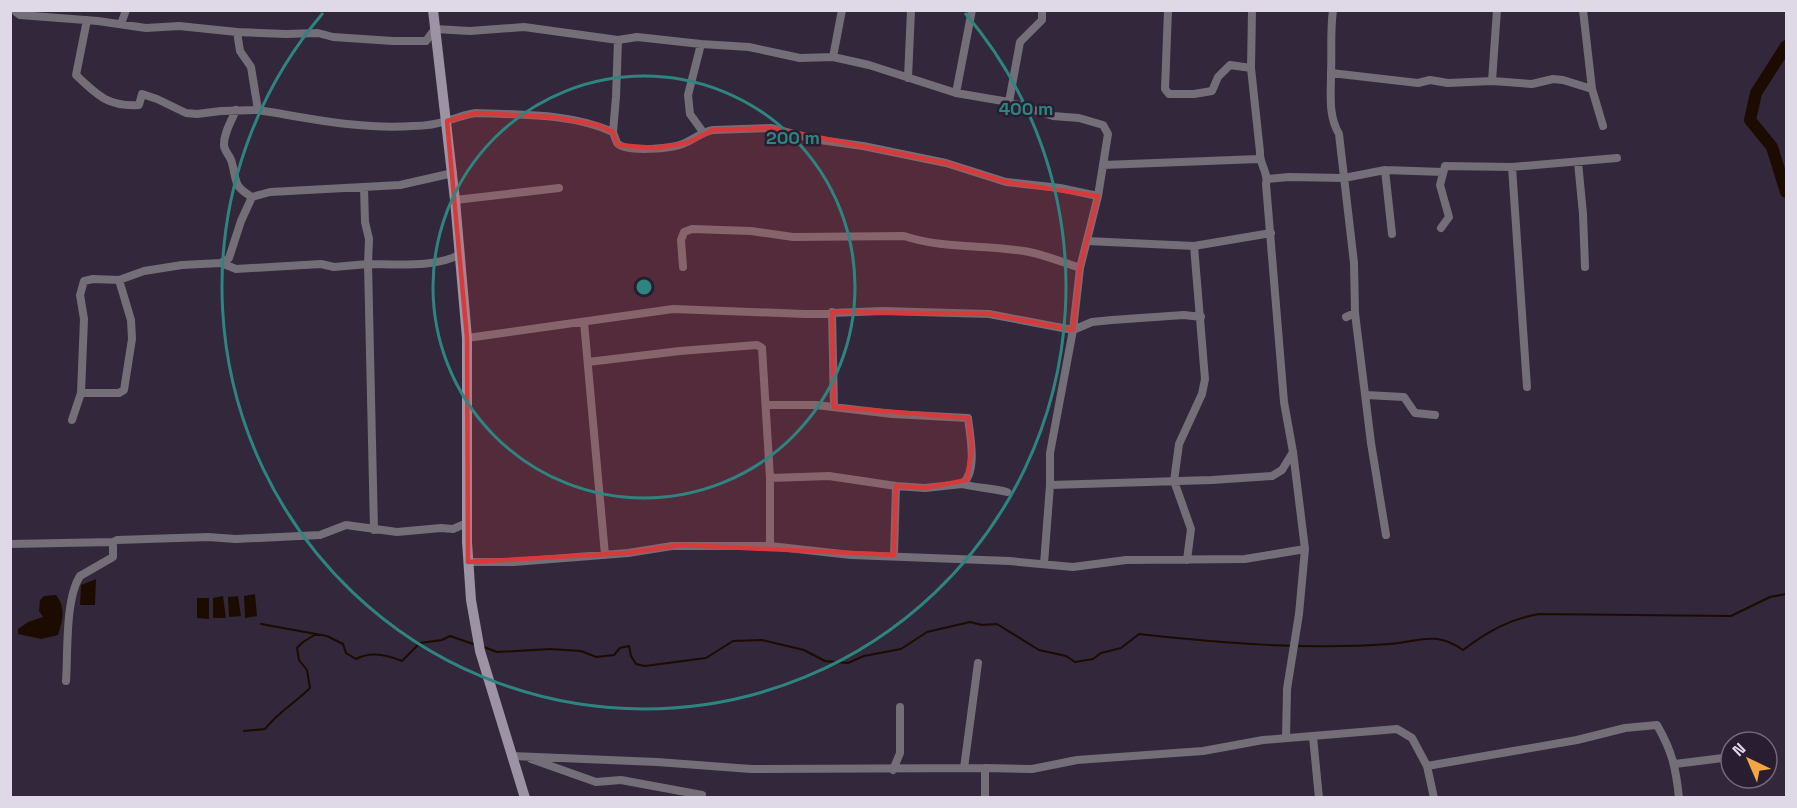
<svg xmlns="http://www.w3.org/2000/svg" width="1797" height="808" viewBox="0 0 1797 808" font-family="'Space Grotesk',sans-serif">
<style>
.water{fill:#1c0c00}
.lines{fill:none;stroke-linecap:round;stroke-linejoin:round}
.stream{stroke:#1c0c00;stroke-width:2}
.river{stroke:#1c0c00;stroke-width:12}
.minor{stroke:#746e79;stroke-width:8}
.secondary{stroke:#9c93a4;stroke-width:10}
.marked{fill:#d73a3b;fill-opacity:0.2;stroke:#d73a3b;stroke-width:4.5;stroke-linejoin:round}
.ring{fill:none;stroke:#2e8580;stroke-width:3}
.centre{fill:#2e8580;stroke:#281d31;stroke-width:3}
.ring-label{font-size:18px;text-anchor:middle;font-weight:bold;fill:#2e8580;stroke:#281d31;stroke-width:5;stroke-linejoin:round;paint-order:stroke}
</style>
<rect width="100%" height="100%" fill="#32273b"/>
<path class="water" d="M96,579L95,605H80L81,585Z
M255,594L257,616L245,618L244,596Z
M56,595C66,608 63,620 58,635L41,639L18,634V629L28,622L43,617L39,611L40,600L44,596Z
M223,596L226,618H213V598Z
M238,596L241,616L229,617L228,597Z
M197,598H209V619L197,618Z"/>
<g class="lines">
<path class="stream" d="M261,624L327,636L343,644L346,653L356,659C371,651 387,655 402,661L420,643L442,640L450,636L476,645
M484,647L497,652L550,649L581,651L596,657L614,655L620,648L629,646L631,656L636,664L645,666L706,658L733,641L762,640L804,650L825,661L848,663L864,656L901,649L927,632L970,622L982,625L997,624L1039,650L1066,656L1075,662L1093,659L1101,653L1121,648L1139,634C1222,643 1306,650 1389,644C1420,642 1434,630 1463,650C1487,632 1509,619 1539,614L1731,616L1770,597L1786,594
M244,731L265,729C278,712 295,703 310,688L307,670L299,660L297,648L303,642L316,634"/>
<path class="river" d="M1786,46L1756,93L1750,120L1772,147L1786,192"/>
<path class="minor" d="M17,10L16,12L20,15L98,21L146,28L179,26L237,32
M1168,10L1165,89L1169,94H1194L1212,91L1218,77L1230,65L1251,68
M1252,10L1251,68L1260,152C1259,164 1269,173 1266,184L1284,402L1293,452L1305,549L1299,614L1287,689L1286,738
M1333,10C1330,32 1332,52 1331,73C1331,94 1328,115 1339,134L1354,263L1355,313L1371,443L1386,535
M1583,10L1592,89L1603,126
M87,20L76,75C97,95 108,107 139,105L142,94L157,99L186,113L197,114L221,111L258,110
M121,24L126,10
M701,44L688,95L690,114L703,132
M833,57L842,10
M1331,73L1418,83L1430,80L1448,83L1492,81L1532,84L1553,79L1563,80L1592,89
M908,78L911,10
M1492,81L1497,10
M956,93L972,10
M1009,102L1020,42L1042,20V10
M236,110C232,120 223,134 224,146C225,152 231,157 232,163C237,182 233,186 252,197L270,192L400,185L453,173
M613,132L616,97L618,40
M1578,162L1583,214L1585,267
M1103,165L1259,159
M1512,167L1527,387
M1385,170L1392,234
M1267,179L1289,177L1344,178L1385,170L1443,172
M364,187L365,222L369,239L368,264C395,264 438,268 460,254
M455,200L559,188
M1441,228L1449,217L1440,185L1445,166L1512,167L1617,158
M1087,241L1194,246L1271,233
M221,263L229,258L241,221L252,197
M683,267L681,240L684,232L692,229L751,231L793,237L904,236C940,248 979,245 1016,250C1038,252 1059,261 1080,268
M832,312L834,407
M1346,317L1355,313
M584,322L605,555
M467,338L673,309L805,314L883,311L989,314L1073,330L1092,322L1112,320L1184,315L1201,317
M588,362L680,351L757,345L762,348L770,478V546
M81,393H119L124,390L132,339L131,320L119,280
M1366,395L1404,397L1415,413L1435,415
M767,405H816L892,414L968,418C970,436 978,472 962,484L925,488L896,486L829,476L770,478
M72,420L81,393L84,319L80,295L84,281L93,279L119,280L144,271L182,265L221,263L236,269L321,264L334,267L368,264L374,530
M962,484C977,488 992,488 1007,492
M1050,485L1212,480L1272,476L1282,470L1293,452
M10,544L113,542
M894,555L896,486
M1187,560L1191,529L1174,481L1179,444L1202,394L1205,379L1194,246
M468,562H514L628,553L672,546H770L851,555L1009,561L1073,567L1126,560L1245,559L1305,549
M1044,564L1050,485V453L1073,330L1080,268L1098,196L1108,134L1103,125L1079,118L1053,116L1009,102L956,93L869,65L833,57L800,58L749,47L701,44L637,37L618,40L524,27L470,31L435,29L426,41H393L333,37L318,33L286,34L237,32L240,51L251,67L258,110C309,118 361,130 413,126C425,126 438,124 449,120C458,118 466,114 476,113C521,115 571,113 613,132L617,143C627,153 674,149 687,142C696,138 702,132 713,130L772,128L813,139L863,146L946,163L1006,182L1060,188L1098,196
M66,681C68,654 65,599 80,576L113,557V542L117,540L208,537L236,539L320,535L346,525L397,532L441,528L453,529L467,523
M1313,737L1319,798
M512,756L657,762L751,769L985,768V798
M531,759L596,782L621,780L702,795
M1675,764L1731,757
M1427,766L1577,740L1625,728L1657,725C1672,751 1676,768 1679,798
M964,768L978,663
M985,768L1032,769L1077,760L1203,751L1263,740L1397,729L1412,738L1427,766L1434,798
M893,770L900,753V707"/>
<path class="secondary" d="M433,10L455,200L467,338V542L471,600L480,651L525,798"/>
</g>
<path class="marked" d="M476,113L553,117L598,125L613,132L618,145L655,148L687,143L713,130L772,128L946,163L1006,182L1098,196L1080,268L1073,330L989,314L832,312L834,407L968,418L972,447L967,480L925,488L896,486L894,555L681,545L628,553L468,562L467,338L447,121Z"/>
<g class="ring">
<circle cx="644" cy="287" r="211"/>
<path d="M965 13A422 422 0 1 1 323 13"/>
</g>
<circle cx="644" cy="287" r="9" class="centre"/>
<g class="ring-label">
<text x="1026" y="115">400 m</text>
<text x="793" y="144">200 m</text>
</g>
<rect width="1797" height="808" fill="none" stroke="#dfd8e6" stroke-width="24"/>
<g transform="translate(1749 760) rotate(316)"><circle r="28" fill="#281d31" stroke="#716879" stroke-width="1.5"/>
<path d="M0-4.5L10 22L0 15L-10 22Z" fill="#f2a542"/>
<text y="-9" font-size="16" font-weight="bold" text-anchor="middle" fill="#dfd8e6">N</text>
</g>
</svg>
